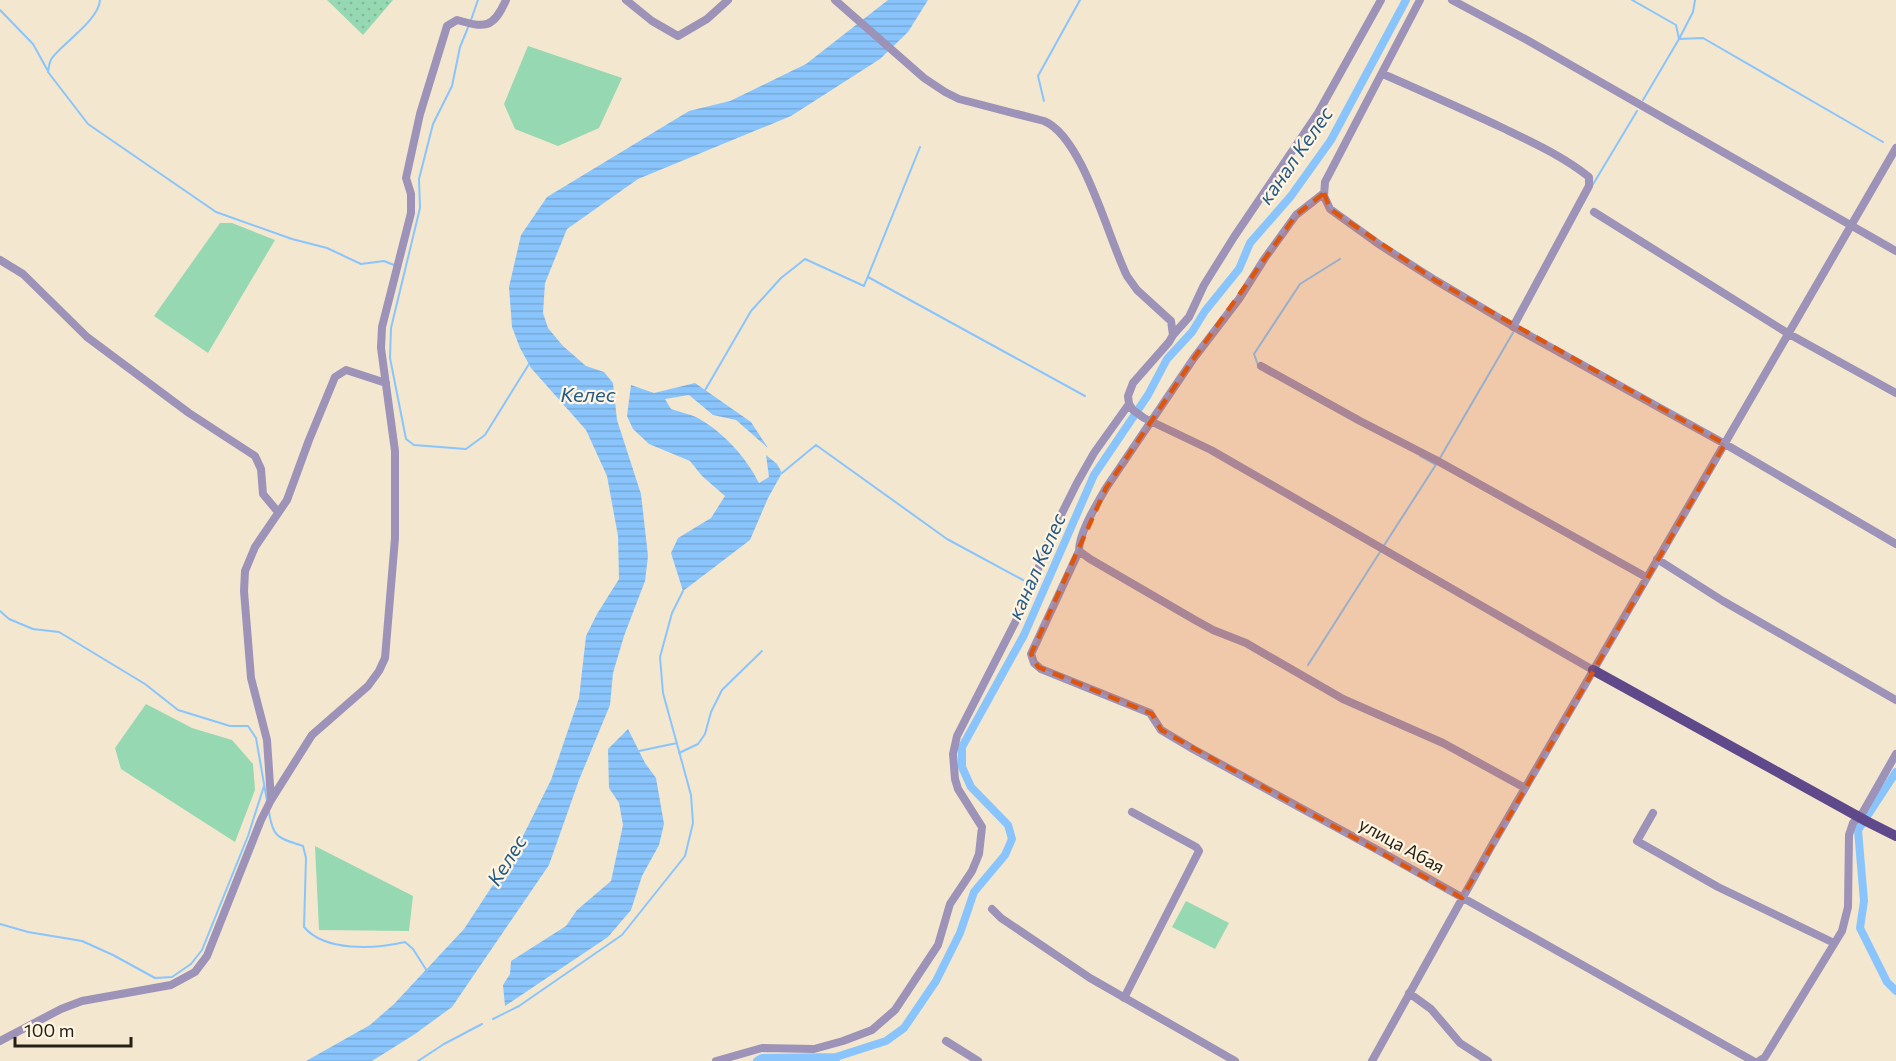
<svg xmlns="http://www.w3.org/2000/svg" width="1896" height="1061" viewBox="0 0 1896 1061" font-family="Commissioner,sans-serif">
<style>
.park{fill:url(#park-dots)}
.garden{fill:#95d8b1}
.water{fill:url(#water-rules)}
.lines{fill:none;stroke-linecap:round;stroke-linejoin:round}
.stream{stroke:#89c5fc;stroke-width:2}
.canal{stroke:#89c5fc;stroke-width:8}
.minor{stroke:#9d92b8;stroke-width:8}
.major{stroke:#5f498b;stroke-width:10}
.marked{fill:#de560d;fill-opacity:0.2;stroke:#de560d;stroke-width:4.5;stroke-dasharray:12 8;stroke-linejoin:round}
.labels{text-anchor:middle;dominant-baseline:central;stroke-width:4.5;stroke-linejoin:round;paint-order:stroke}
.street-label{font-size:18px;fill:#242017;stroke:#fff5e2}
.water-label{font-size:20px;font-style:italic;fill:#245a87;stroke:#fff5e2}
</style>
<defs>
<pattern id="park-dots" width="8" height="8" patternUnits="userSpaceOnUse" patternTransform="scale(1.5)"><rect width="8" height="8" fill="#95d8b1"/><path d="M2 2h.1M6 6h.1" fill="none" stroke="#80b998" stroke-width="1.8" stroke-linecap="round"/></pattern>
<pattern id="water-rules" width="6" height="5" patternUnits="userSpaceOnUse" patternTransform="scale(1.5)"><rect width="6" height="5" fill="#89c5fc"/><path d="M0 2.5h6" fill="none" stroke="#76a9d7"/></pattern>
</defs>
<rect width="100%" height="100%" fill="#f4e7d0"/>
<path class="park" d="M327,0H393L363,35Z"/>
<path class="garden" d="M528,46L622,78L599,128L558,146L515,129L504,104Z
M220,223H232L275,240L208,353L154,316Z
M146,704L192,728L232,740L253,764L255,790L235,842L121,769L115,748Z
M315,846L413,896L409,931L319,930Z
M1186,901L1229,923L1215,949L1172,927Z"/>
<path class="water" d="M888,0H928L908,32L880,59L791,116L638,179L567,229L545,283L543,313L548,328L563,346L586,366L604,372L613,383L617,420L641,494L648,556L645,581L624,636L613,673L610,705L579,780L549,865L452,1007L415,1034L372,1061H306L370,1025L394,1004L464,929L516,850L551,780L579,698L586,636L597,614L619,579L618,536L607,476L586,430L531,368L520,348L512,327L509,287L521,235L547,197L689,111L730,101L806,64Z
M695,383L751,422L768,448L736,420L713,415L689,395L665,399L671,409C679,412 690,414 698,418C724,433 746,457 759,483L769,477L766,455L777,464L782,473L768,498L750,540L683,591L671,553L678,538L711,518L725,496L702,476L690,461L649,444L633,429L627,416L631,385L654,393Z
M628,729L645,763L656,778L664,824L659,845L642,876L631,910L608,937L505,1006L503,985L510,974L511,961L566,926L577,910L611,881L623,825L619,803L609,788L608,749Z"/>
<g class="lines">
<path class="stream" d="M100,0C99,20 63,43 52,58C49,62 49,67 48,72L88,124L216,212L292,239L327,248L361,264L384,261L394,265
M1632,0L1676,25L1679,39L1643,100
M0,10L33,44L48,71
M471,20L478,0
M469,25L460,47L452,86L433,124L419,179L420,208L391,328L390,358L406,439L414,445L466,449L485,435L529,364
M1679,39L1703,38L1883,142
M1679,39L1693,12L1695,0
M1044,101L1038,76L1080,0
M1592,186L1637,111
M868,277L1085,396
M1258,365L1254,354L1300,284L1340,259
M704,392L751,311L781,278L805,259L864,286L920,147
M1420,456L1436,465
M1440,458L1514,331
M782,473L816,445L947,539L1023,580
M1383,547L1437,463
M0,611L9,619L33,629L59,632L145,684L178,710L230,726H248L256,738L267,801
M1308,665L1380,552
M639,751L677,743
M679,753L698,744L705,734L711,712L722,690L762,651
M269,812C273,839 279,838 303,846L306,858L304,927C325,952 375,949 405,942L413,949L427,971
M0,924L28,932L82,941L113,955L155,978L172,977L191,964L202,950L248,836L264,786
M493,1019L519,1006L622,935L685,856L693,823L691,795L663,693L660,657L672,613L683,591
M836,1057L839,1061
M418,1061L444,1044L482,1024"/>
<path class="canal" d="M1896,772L1858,830L1864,901L1860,928L1887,982L1896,991
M757,1061L762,1058L836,1057L886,1041L904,1028L936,981L960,933L974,892L1005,855L1012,839L1008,825L971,787L962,767V747L1024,635L1094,475L1148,395L1167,359L1192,332L1205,311L1239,269L1250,243L1291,196L1331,140L1406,0"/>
<path class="minor" d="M626,0L652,21L678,36L707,19L728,0
M835,0L924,78L945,92L959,99L1044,121C1083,137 1108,238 1127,276L1137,290L1171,321L1173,335L1169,342L1133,383L1128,396L1129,404L1133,410L1144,418L1211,450L1593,670
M1420,0L1325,182L1324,196L1330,209L1380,245L1435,280L1521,331L1725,444L1896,544
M1452,0L1527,40L1896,251
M1383,74C1424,92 1465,110 1505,129C1534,143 1564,157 1589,177V186L1513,327
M1324,193L1296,215L1265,258L1239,299L1194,358L1106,488C1097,504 1079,532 1079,551L1031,654L1034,663L1041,669L1150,713L1161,730L1193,749L1385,854L1753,1061
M1594,212L1789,334L1896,393
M0,260L23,274L87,337L189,413L255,456L261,469L263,494L278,512
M1173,335L1189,317L1204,285L1234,237L1318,113L1381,0
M1261,366L1360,421L1436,460L1646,577
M1079,551L1090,559L1195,620L1213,630L1246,643L1343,699L1443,743L1525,788
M1657,559L1723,601L1896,700
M271,800L267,740L251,678L244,591L245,571L255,547L287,500L309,440L335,377L346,370L386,383
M1653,813L1637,841L1718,887L1834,943
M992,909L1001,918L1090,978L1235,1061
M1409,993L1431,1009L1460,1043L1488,1061
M1124,998L1199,851L1196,847L1132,812
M0,1041L61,1009L82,1001L171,985L195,972L207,956L261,820L271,800L312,735L368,686L379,671L385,658L395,538V451L381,348L382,327L411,213V194L406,178L420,114L447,26L457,20C485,28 493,29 506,0
M946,1041L978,1061
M716,1061L762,1048L814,1049L843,1041L872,1030L895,1010L938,945L950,904L972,871L979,854L982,827L958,789L955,779L953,754L957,736L1023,607L1053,531L1077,483L1094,453L1129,404
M1372,1061L1492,845L1896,148
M1759,1061L1765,1057L1842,931L1848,907L1849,835L1853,823L1863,812L1896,754"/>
<path class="major" d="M1593,670L1868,822L1896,836"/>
</g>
<path class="marked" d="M1324,193L1330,209L1435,280L1725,444L1462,898L1161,730L1152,714L1038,667L1031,654L1106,488L1194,358L1296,215Z"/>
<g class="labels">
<g class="street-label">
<text transform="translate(1402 845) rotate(29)">улица Абая</text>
</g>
<g class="water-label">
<text transform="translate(1295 155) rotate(-55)">канал Келес</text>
<text x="588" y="394">Келес</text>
<text transform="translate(1036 566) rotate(-66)">канал Келес</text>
<text transform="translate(506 860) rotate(-58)">Келес</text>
</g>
</g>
<path d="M15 1037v9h116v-9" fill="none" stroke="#242017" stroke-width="3"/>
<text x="24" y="1037" font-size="18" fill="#242017" stroke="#fff5e2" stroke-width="4.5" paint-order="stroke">100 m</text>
</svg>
